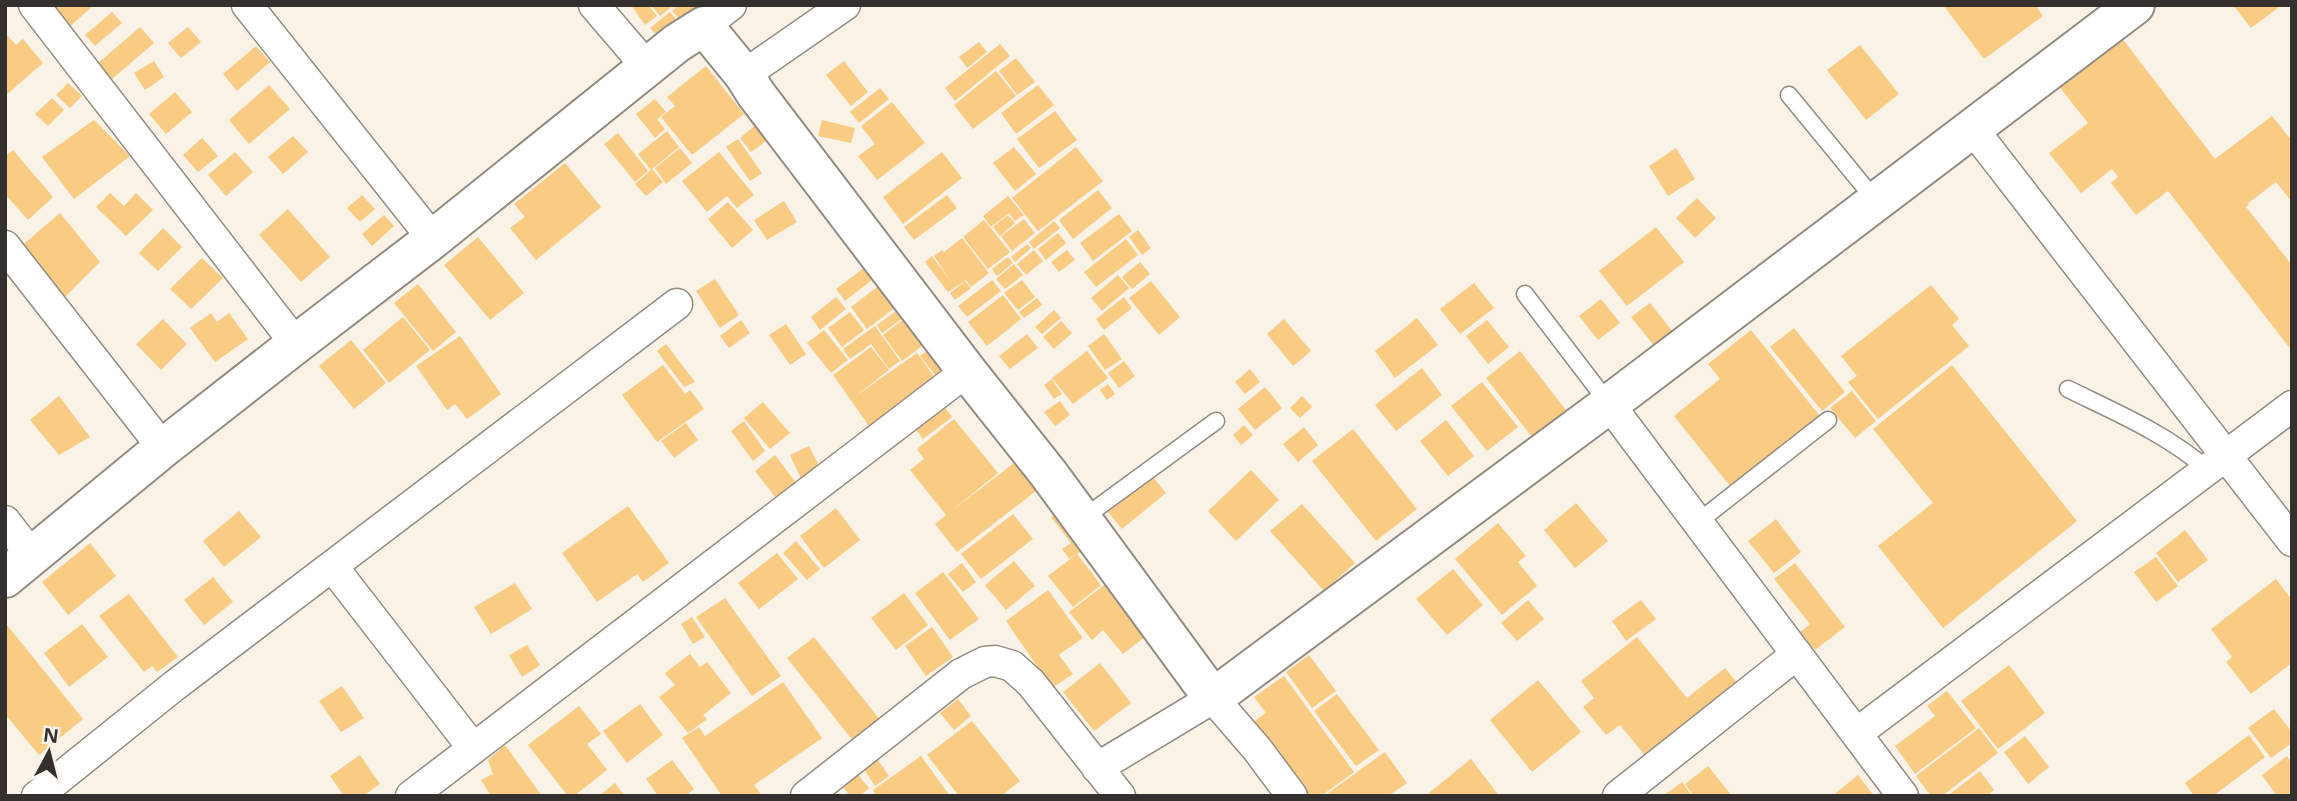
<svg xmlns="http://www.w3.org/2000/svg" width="2297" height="801" viewBox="0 0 2297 801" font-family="'Noto Sans',sans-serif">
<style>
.building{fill:#f9cb83}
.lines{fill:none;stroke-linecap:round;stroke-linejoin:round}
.lane-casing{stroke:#938c83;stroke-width:19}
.street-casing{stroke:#938c83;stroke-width:33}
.secondary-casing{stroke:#938c83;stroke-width:42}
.lane{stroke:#fff;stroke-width:16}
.street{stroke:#fff;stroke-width:30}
.secondary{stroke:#fff;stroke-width:38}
</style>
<rect width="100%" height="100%" fill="#f9f2e7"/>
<path class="building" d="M49,5H94L66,30Z
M631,5H648L657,16L645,25Z
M651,5H674L660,16Z
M679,5H703L683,23L672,11Z
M1943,5H2035L2043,16L1984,59Z
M2233,5H2282L2251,28Z
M112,12L122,23L95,46L85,35Z
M670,12L680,24L661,40L650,28Z
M140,27L154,43L111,80L97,64Z
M188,27L201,42L181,58L168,43Z
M2114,28L2215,159L2272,116L2292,141V202L2276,182L2247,204L2249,205L2246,207L2292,265V351L2168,191L2136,215L2111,183L2118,177L2112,169L2081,193L2049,153L2088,123L2054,80Z
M8,36L16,45L23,39L43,63L5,96V38Z
M979,42L987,52L967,68L959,57Z
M1000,44L1010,56L955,101L945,88Z
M1860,45L1899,94L1866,120L1827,70Z
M256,46L270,62L237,91L223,74Z
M1016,58L1035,82L1017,95L999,71Z
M154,61L164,77L145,90L134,73Z
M844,61L868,92L851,106L826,75Z
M706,66L744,114L692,155L661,117L675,106L667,97Z
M996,71L1016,96L973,129L954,105Z
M68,83L82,96L70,108L56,95Z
M269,85L290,109L249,144L229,120Z
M1038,85L1054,105L1016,134L1001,113Z
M880,88L889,99L859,123L850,112Z
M175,92L192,112L166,134L149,114Z
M52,98L64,110L48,126L35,114Z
M655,99L666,112L657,119L665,129L655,138L636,114Z
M892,102L925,143L877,180L858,156L875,144L861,126Z
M1055,111L1077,140L1039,168L1017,139Z
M94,120L130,156L74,199L42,157Z
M822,120L855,128L851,143L818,136Z
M758,123L770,138L751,152L740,138Z
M667,131L679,147L651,170L638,154Z
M618,133L648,171L635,182L604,144Z
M293,136L308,152L283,174L268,157Z
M202,138L218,156L198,172L183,155Z
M738,139L762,173L750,181L726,147Z
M1014,147L1036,174L1015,191L993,163Z
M1076,147L1103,181L1038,231L1012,198Z
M680,148L692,163L666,184L655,168Z
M1676,148L1695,179L1668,196L1649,166Z
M13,150L53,197L28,220L5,194V156Z
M235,152L253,172L226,196L208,175Z
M719,152L754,195L737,208L727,196L707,212L682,181Z
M942,152L962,178L903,224L883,197Z
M565,163L601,207L536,260L510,228L525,217L514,204Z
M652,169L663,182L646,196L635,184Z
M1098,190L1112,208L1073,239L1059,220Z
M110,193L124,206L136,193L153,210L126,236L96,207Z
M362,195L375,209L360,222L347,208Z
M947,195L957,208L914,240L904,227Z
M1008,196L1024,215L1015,221L1009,213L991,227L983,216Z
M1697,198L1716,218L1695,238L1676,218Z
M784,201L797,222L767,240L754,220Z
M728,202L753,230L732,248L708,219Z
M288,209L330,257L301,282L259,235Z
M60,213L100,262L64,298L19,248Z
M1119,214L1132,231L1093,261L1080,243Z
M384,215L394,226L372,246L362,234Z
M1008,215L1015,223L1000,236L993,227Z
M1024,219L1035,233L1012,251L1001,236Z
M984,220L1010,252L988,269L963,237Z
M1054,221L1060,228L1034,249L1029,242Z
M1656,227L1684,262L1627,306L1599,271Z
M163,228L182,247L158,271L139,253Z
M1138,230L1151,248L1142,255L1129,237Z
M1058,233L1066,243L1046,260L1038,249Z
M478,237L524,293L490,320L444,265Z
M962,238L989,273L971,287L966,280L948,292L925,262L932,256L950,280L934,256L942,250L944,252Z
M1126,239L1138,255L1096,287L1084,272Z
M1027,244L1031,248L1015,262L1011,257Z
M1034,250L1043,261L1026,275L1017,264Z
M1067,250L1075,260L1059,272L1051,262Z
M1008,257L1013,263L997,276L992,269Z
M202,258L223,278L191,309L170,289Z
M1140,262L1150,274L1132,289L1122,277Z
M1014,264L1023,275L1005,289L996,279Z
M865,267L873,279L845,301L836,289Z
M1118,275L1129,288L1102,311L1091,298Z
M715,279L739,315L720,328L696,291Z
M992,280L1001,291L967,317L958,306Z
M1022,280L1035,297L1018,310L1004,293Z
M965,281L971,288L955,300L950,293Z
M1151,281L1180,317L1159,335L1129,298Z
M1474,283L1494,308L1460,334L1440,309Z
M418,284L456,332L433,351L394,303Z
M881,284L897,306L867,329L851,307Z
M1931,285L1959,319L1952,325L1969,346L1878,419L1848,382L1857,376L1841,356Z
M1003,295L1021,319L987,346L968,322Z
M836,297L846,309L820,330L811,317Z
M1124,297L1132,308L1104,330L1096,319Z
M1037,298L1042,305L1024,318L1019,312Z
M1601,299L1620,323L1598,340L1579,316Z
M1650,303L1673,332L1655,347L1631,317Z
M904,305L910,313L882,333L877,325Z
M1054,310L1061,318L1042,334L1035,327Z
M850,312L864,330L842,347L828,328Z
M211,313L217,322L229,313L248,339L215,362L190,328Z
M910,314L930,340L902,361L883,335Z
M403,317L430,350L389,383L363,350Z
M1417,318L1438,345L1395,378L1375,351Z
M163,319L187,344L161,370L136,344Z
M1284,319L1311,351L1293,366L1267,334Z
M741,320L750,333L729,348L720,336Z
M1487,320L1509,347L1488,364L1466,336Z
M1061,321L1072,333L1054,349L1043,337Z
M786,324L806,354L790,365L769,335Z
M875,326L900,361L889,369L871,344L850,359L843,349Z
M1794,328L1845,392L1822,411L1770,347Z
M824,330L848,360L831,373L807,343Z
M1751,330L1823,420L1734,491L1674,416L1720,379L1708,364Z
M1027,334L1038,348L1010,369L999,356Z
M1104,334L1122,359L1105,370L1088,346Z
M460,336L501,394L467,419L455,404L447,410L416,366Z
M351,340L386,383L354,409L319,366Z
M666,344L695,382L684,387L657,351Z
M935,345L956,373L942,384L920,356Z
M871,347L889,370L854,397L917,353L943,389L876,436L833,375Z
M1087,351L1108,378L1073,404L1052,378Z
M1520,351L1566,410L1532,437L1486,378Z
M1124,361L1135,376L1119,388L1108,373Z
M663,365L685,394L690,390L704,409L657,442L622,395Z
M1952,365L2077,521L1943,628L1878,546L1933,503L1873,429Z
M1422,368L1442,395L1396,431L1375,405Z
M1250,369L1260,382L1245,394L1235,382Z
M1052,379L1062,394L1054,399L1044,385Z
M1482,382L1518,427L1487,451L1451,406Z
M1108,384L1115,394L1107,400L1100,390Z
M1265,387L1282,408L1255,430L1238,409Z
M1852,391L1876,421L1855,438L1830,408Z
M59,396L90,437L59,455L30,420Z
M1302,396L1312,407L1300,418L1290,408Z
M1060,401L1070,415L1055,426L1044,412Z
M763,402L790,433L770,449L744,418Z
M941,402L952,417L923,439L912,424Z
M954,419L998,473L950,512L1014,463L1036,491L957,552L935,524L946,515L910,470L924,459L917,449Z
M1446,420L1474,456L1448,476L1420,441Z
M744,421L765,451L753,461L731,431Z
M686,423L698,440L674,458L661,441Z
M1244,425L1253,435L1241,445L1233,435Z
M1304,427L1318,445L1298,462L1283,444Z
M1353,429L1417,509L1376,541L1312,461Z
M809,446L822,472L802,481L790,455Z
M775,455L803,492L779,502L755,471Z
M1251,470L1279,500L1236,541L1208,511Z
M1152,476L1166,493L1122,529L1108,512Z
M1576,503L1608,541L1575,568L1544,530Z
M1302,504L1355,563L1324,591L1270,531Z
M628,506L669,563L643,582L637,574L597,602L562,553Z
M836,508L860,540L824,568L800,536Z
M1061,510L1088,547L1069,559L1062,549L1071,543L1051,517Z
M239,511L261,537L224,567L203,541Z
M1013,514L1033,539L981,579L961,554Z
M1776,519L1801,552L1774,573L1748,541Z
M1498,523L1526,556L1518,562L1537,586L1502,615L1455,559Z
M2185,530L2208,560L2178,582L2156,553Z
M796,541L820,569L807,580L783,553Z
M90,543L116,576L68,615L42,582Z
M777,553L798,579L759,609L738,583Z
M1077,554L1101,585L1073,607L1048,576Z
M2156,557L2178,586L2156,602L2134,572Z
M1014,561L1035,586L1006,610L985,585Z
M962,563L976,582L963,592L948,574Z
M1795,563L1845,627L1815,650L1800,632L1810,624L1774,579Z
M1453,569L1483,605L1447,635L1416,599Z
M943,572L979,619L950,640L915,593Z
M213,577L233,602L204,625L184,600Z
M2276,579L2292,600V663L2251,694L2226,662L2232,657L2211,629Z
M1108,582L1150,633L1123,654L1103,630L1092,640L1069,612Z
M515,583L532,609L491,634L474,607Z
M1048,590L1083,638L1051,660L1059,655L1073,674L1052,688L1006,621Z
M904,593L928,625L896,650L871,618Z
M129,594L178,657L157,672L152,666L144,672L99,616Z
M725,598L781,676L752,696L696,617Z
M1528,600L1544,619L1517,641L1501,623Z
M1641,600L1656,619L1626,641L1612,621Z
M692,617L705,637L693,644L681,624Z
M82,624L108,657L69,687L44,653Z
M7,625L83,719L39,755L5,714Z
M932,627L953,657L926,676L905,646Z
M814,637L881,721L854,742L787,658Z
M1637,637L1687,698L1725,668L1743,690L1651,763L1620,725L1606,735L1583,707L1594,698L1581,681Z
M527,645L540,665L522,677L509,655Z
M690,654L700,667L707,662L731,693L703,715L707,719L688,733L659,697L675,685L665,673Z
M1309,655L1336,691L1312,708L1286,672Z
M1100,663L1131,703L1094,731L1063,692Z
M2009,665L2045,713L1998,749L1961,701Z
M1284,676L1354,772L1321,796H1303L1250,724L1266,713L1254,697Z
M1538,680L1581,732L1532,772L1490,720Z
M783,682L822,738L754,785L762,796H722L682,738L699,727L705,736Z
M342,686L364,718L341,732L319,701Z
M1947,691L1976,728L1915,774L1895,746L1935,716L1927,706Z
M1337,694L1379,750L1356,766L1314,711Z
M958,699L971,716L954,730L940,713Z
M640,704L663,735L627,763L603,731Z
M579,706L601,734L587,744L607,770L574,796H568L528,745Z
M2274,709L2292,732V743L2271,758L2248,728Z
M972,721L1020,781L1001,796H959L927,755Z
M1979,728L1998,753L1942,796H1931L1916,776Z
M2249,735L2265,757L2213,796H2194L2185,783Z
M2025,736L2049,767L2028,784L2004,752Z
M505,745L542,796H491L481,780L493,774L488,760Z
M1385,752L1407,783L1388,796H1324Z
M360,755L380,784L363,796H344L330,776Z
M921,756L950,796H877L873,790Z
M2287,756L2292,763V796H2277L2262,775Z
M876,757L889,776L875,786L862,766Z
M1471,759L1497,793L1494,796H1425Z
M672,760L694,789L685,796H658L646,779Z
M1708,766L1732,796H1694L1685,784Z
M1980,771L1994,790L1987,796H1947Z
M856,772L869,788L860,796H850L841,784Z
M1858,775L1874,796H1832Z
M1682,782L1692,796H1663Z
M615,783L625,796H599Z"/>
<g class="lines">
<defs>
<path id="lane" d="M1789,95L1876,201
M1525,294L1609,404
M2068,389C2117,413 2167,434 2208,470
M1082,519L1216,421
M1698,522L1828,420"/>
<path id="street" d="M34,5L296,344
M247,5L433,239
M594,5L647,67
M704,26L731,5
M744,75L845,5
M1972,128L2292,541
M5,246L163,448
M1609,404L1903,796
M5,521L32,556
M332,566L473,748
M1857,733L2292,406
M1097,768L1213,698L1257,749L1292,796
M37,796L174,686L677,304
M411,796L967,371
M806,796L961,674L985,662L995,661L1012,666L1031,683L1120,796
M1618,796L1797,654"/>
<path id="secondary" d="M5,578L163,448L296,344L433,239L677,43L704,26L744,75L756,94L967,371L1048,473L1213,698L1609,404L2135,5"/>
</defs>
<use href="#lane" class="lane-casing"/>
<use href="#street" class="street-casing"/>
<use href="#secondary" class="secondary-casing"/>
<use href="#lane" class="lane"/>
<use href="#street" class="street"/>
<use href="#secondary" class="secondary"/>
</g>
<rect width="2297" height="801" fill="none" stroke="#33302d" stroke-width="14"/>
<g transform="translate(49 752) rotate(7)" stroke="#f9f2e7" stroke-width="5" paint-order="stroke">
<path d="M0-5L12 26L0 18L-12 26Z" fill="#33302d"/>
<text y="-10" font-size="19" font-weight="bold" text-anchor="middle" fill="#33302d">N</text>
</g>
</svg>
